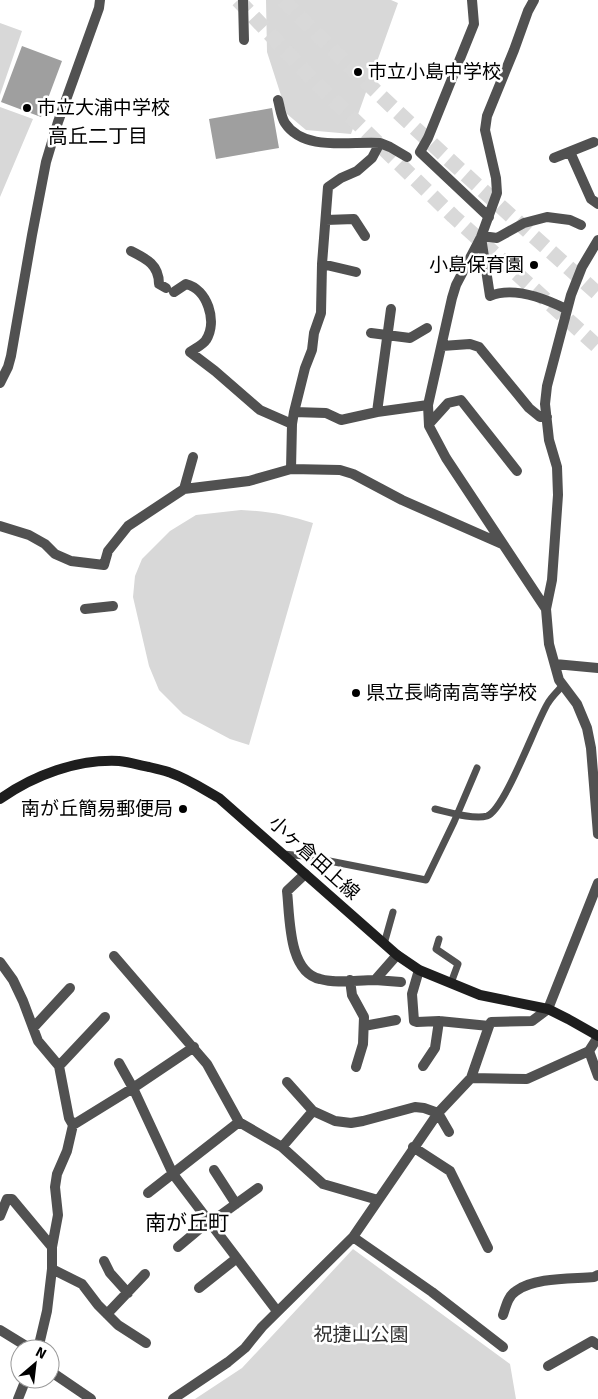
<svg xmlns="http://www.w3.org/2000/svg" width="598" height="1399" viewBox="0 0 598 1399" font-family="Signika,'Noto Sans JP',sans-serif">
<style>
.green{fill:#d8d8d8}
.water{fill:#9f9f9f}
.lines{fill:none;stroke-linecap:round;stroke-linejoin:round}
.motorway-tunnel{stroke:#d9d9d9;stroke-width:15;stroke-dasharray:15 8;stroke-linecap:butt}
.service{stroke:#515151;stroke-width:7}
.minor{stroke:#515151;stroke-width:10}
.tertiary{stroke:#515151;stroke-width:10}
.secondary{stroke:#1e1e1e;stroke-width:10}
.poi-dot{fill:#000;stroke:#fff;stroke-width:2}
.labels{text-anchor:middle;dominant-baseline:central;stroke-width:5;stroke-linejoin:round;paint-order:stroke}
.poi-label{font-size:19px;fill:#000;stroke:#fff;text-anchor:start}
.street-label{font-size:19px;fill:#000;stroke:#fff}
.park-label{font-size:19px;fill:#2f2f2f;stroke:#fff}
.neighbourhood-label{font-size:20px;fill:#000;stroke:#fff}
.quarter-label{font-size:21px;fill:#000;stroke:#fff}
</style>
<rect width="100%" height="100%" fill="#fff"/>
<path class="green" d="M266,0H391L398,3L351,134L306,130L287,114L267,52Z
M0,23L22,31L0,95Z
M0,107L33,119L0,197Z
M241,510C268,511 288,515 313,523L249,745L230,739L183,714L159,690L149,666L133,597L135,576L142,559L170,531L196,515Z
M353,1249L510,1364L516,1399H195L242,1368Z"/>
<path class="water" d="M22,46L62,61L41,117L1,102Z
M272,108L279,148L216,159L209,119Z"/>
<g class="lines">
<path class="motorway-tunnel" d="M238,0L314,81L453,216L598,347
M283,0C384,103 491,198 598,294"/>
<path class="service" d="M435,809C448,812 474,820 487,816C505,810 536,722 548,703C552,696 558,691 563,685
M283,854L304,856L426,880L454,822L477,768
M439,939L436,949L458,964L451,983
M384,944L393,912"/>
<path class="minor" d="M243,0L244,40
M472,0L474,24L428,138L420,152L489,217
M534,0L528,11L514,50L487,116L485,130L496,178L497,193L481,237L456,285L452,298L428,405L429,426L446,458L546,609
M278,100C280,107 281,117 285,123C304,152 350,141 380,143L372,158L357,171L341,178L328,187L322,264L321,313L314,333L312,350L305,368L294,412L292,424L291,469
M380,143L390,147L407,157
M570,152L591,199L598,204
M554,158L594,142
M326,220L354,219L365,236
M482,236L497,238L524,223L547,217L570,220L581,225
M481,237L490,296C514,286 544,298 566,309
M598,240L582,267L571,295L547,386L545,404L549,440L557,467L558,495L552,580L546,609L549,644L559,680L577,704L587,728L591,748L598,834
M131,251C147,259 159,265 159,284L166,288
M322,264L356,272
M174,292L186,284C207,289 218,321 206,340C203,345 194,349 190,352L215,371L260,410L292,424
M371,333L410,338L427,328
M442,346L470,344L479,347L529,408L540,417H547
M294,412L326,413L341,420L377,412L428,405
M377,412L391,309
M429,424L448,403L461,400L517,471
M184,489L193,457
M0,526L29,535L45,544L55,554L71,561L104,565L108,551L128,526L184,489L249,481L291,469L340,470L353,474L402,500L502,544
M85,609L113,606
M555,664L598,668
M305,874L287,891C290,917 288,972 320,979C337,984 357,980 375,980L397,955
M114,956L207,1064L239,1122L282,1147L323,1184L378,1200
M0,962L13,980L23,1001L38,1041L59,1066L69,1118L73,1125L67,1151L57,1174L55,1187L58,1215L52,1247V1269L47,1311L38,1349
M350,980L352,995L364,1017L363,1044L356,1067
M375,980L401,982
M364,1026L396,1020
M489,1026L491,1022L532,1021L548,1009L598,883
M33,1028L70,988
M589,1051L598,1076
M119,1063L133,1088L173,1174L277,1311
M59,1066L105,1017
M423,1066L435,1048L439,1021
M471,1078L527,1079L589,1051L598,1037
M287,1082L313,1111L335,1121L351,1123L363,1121L415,1107L424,1108L438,1113L449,1132
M73,1125L133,1088L194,1047
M282,1147L313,1111
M413,1147L450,1171L488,1248
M214,1170L236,1204
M148,1193L239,1122
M0,1216L7,1199H12L52,1247
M211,1222L258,1188
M353,1237L432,1292L503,1347
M178,1247L209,1221
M104,1261L110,1273L128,1293
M52,1269L82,1284L98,1305L118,1325L146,1343
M199,1288L237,1258
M107,1314L145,1274
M503,1315C506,1306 508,1296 516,1291C534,1277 572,1279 594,1277L598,1275
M0,1330L31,1349
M548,1366L592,1341L598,1345
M50,1371L91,1399
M18,1399L26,1379
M173,1399L228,1362L245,1348L262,1327L353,1237L438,1113L471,1078L489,1026L439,1021L417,1022L414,1021L412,994L419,970"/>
<path class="tertiary" d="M0,383L8,367L11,356L32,235L46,162L58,122L99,8L100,0"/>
<path class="secondary" d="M0,799C34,775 77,759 119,761C129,762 139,765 149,767C156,769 164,770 171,773C188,779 203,789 219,798L397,955L419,970L480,995L548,1009L568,1019L598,1036"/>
</g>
<g class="poi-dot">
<circle cx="358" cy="72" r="5"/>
<circle cx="27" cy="108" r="5"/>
<circle cx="534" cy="265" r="5"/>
<circle cx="356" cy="693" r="5"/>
<circle cx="183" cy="809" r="5"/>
</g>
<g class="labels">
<g class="poi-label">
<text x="368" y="72">市立小島中学校</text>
<text x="37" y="108">市立大浦中学校</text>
<text x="524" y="265" text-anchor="end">小島保育園</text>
<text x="366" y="693">県立長崎南高等学校</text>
<text x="173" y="809" text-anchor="end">南が丘簡易郵便局</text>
</g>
<g class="street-label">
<text transform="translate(314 858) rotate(42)">小ヶ倉田上線</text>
</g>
<g class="park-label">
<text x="361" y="1335">祝捷山公園</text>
</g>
<g class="neighbourhood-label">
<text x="98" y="136">高丘二丁目</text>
</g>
<g class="quarter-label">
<text x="187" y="1223">南が丘町</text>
</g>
</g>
<g transform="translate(35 1364) rotate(28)"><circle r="24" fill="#ffffff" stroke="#999999"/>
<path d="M0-4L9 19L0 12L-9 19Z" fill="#000000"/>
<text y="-8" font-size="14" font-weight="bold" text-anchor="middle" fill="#000000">N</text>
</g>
</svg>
